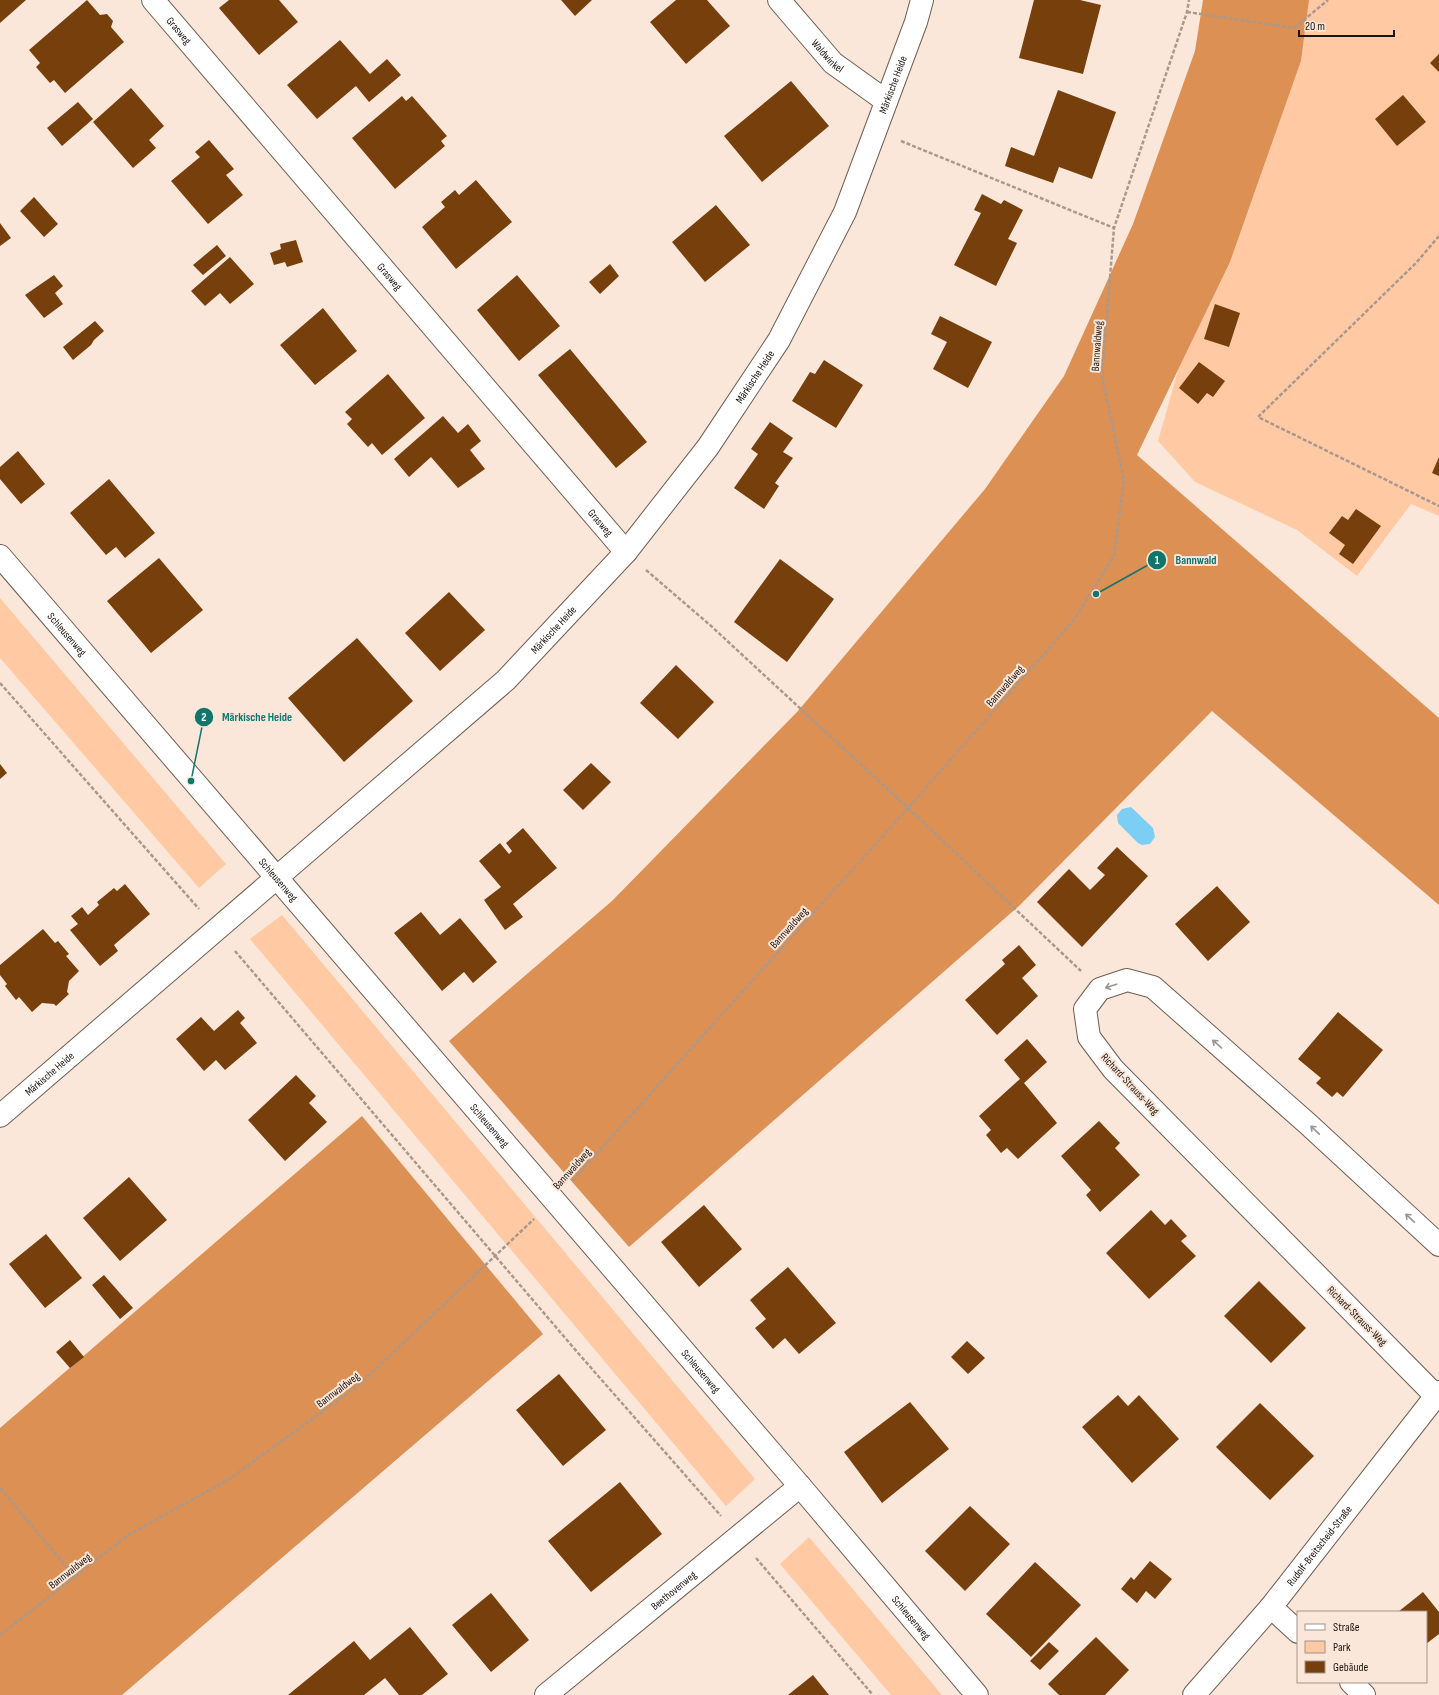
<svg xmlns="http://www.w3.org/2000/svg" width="1439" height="1695" viewBox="0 0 1439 1695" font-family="'Sofia Sans Condensed',sans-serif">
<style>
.green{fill:#ffc9a3}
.forest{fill:#dd9054}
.water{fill:#7dcef5}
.building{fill:#763f0c}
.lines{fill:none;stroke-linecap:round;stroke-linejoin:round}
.minor-casing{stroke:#6f5e52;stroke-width:24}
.path{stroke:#a8998e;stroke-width:2.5;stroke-dasharray:4 2;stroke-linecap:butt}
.minor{stroke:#fff;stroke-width:22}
.oneway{stroke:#989593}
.labels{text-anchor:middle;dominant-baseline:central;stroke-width:4;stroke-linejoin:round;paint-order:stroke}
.street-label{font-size:11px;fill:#1b140f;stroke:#fbe7d9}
.leader{fill:none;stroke:#0f766e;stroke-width:1.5}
.callout-dot{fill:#0f766e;stroke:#fbe7d9;stroke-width:1.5}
.mark-label{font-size:12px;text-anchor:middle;font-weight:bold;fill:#fff}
.callout-label{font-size:12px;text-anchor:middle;font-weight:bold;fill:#0f766e;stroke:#fbe7d9;stroke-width:4;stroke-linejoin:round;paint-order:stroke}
</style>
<rect width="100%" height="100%" fill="#fbe7d9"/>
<path class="green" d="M1309,0H1439V516L1411,504L1357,576L1297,530L1195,482L1158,441L1179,367L1230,262L1301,61Z
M0,598L226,864L199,888L0,658Z
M282,915L755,1479L726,1506L250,939Z
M809,1537L942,1695H891L780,1564Z"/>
<path class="forest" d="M1203,0H1309L1301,61L1230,262L1137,455L1439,718V905L1212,711L1019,906L629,1247L449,1041L612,901L798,711L985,489L1064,376L1133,224L1195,51Z
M362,1116L543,1334L122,1695H0V1428Z"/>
<path class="water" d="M1131,807L1153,828L1155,837L1150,844L1142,845L1138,843L1118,823L1117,815L1122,809Z"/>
<path class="building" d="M0,0H26L0,23Z
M87,0L100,15L107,14L113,21L111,27L124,42L65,93L54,80L50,83L36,67L40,63L29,50Z
M229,0H279L298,22L259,55L219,8Z
M561,0H592L575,16Z
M676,0H707L730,26L686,64L650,22Z
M1034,0H1080L1101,5L1083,74L1019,58Z
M340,40L370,74L387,59L401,75L369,102L356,86L317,119L287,85Z
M1439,54V72L1430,63Z
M791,81L829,126L762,182L724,136Z
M131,88L164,126L149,140L156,148L133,168L93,122Z
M1058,90L1116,112L1092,179L1059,167L1053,183L1005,166L1011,147L1034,156Z
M1403,95L1426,122L1397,146L1375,119Z
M402,96L406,101L412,96L447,136L441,141L445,146L395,189L352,138Z
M78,102L93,119L62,146L47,128Z
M209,140L234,169L226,175L243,195L208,224L171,181L200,157L195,152Z
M476,180L512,222L456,269L422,227L445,207L441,202L455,190L459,195Z
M982,194L1001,204L1004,200L1023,210L1008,239L1017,243L996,286L954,265L981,213L974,210Z
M34,197L58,224L44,237L20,211Z
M716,205L750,245L705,282L672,242Z
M0,223L11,238L0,246Z
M296,240L303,262L287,267L285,262L274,265L270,253L281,249L280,244Z
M217,245L226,256L203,275L193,265Z
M230,257L254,284L230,304L220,293L205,306L191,291Z
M610,264L619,276L600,294L589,282Z
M54,275L63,286L55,293L63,304L44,318L25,295Z
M517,275L560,326L519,361L477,310Z
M1215,304L1240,313L1229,347L1204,339Z
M323,308L357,351L315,385L280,345Z
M940,316L992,342L968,388L933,369L947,342L931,334Z
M95,321L104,331L94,340L91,345L73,360L63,347Z
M570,349L647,442L616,468L538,375Z
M824,360L863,385L836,428L792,401L810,372L815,374Z
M1199,362L1225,381L1213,397L1207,393L1198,404L1179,388Z
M388,374L425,418L382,455L372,443L368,447L347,424L352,419L345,412Z
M443,416L458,433L468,424L481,441L470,450L485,469L458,488L431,457L409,477L394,459Z
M770,422L793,438L783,452L793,458L775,483L779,486L764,509L734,488L758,454L751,449Z
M18,451L45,484L21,504L0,479V467Z
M1439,457V476L1432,473Z
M109,479L155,533L125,558L116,547L106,555L70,513Z
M1356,509L1381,526L1353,564L1339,554L1345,545L1329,533L1342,516L1348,520Z
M159,558L203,610L151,653L107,601Z
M780,559L834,599L787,662L734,622Z
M449,592L485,630L440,671L405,633Z
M357,638L413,701L344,762L288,698Z
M676,665L714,702L678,739L640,703Z
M591,763L611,782L583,810L563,790Z
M0,764L7,773L0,779Z
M523,828L557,868L513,904L523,917L505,930L484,900L501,887L479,861L500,843L509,854L512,851L506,843Z
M1117,847L1148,876L1082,947L1037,902L1069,869L1090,890L1105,875L1097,868Z
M125,884L150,914L114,945L118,951L100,966L70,930L78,924L71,916L82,907L88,915L99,905L97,902L114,888L117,891Z
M1217,886L1250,922L1208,961L1175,924Z
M421,912L440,935L460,918L497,962L473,983L464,972L442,991L394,933Z
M43,929L55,943L58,941L69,954L66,956L79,971L69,981L67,992L69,994L56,1006L54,1004L42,1003L32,1012L19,997L16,1000L5,986L7,984L0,975V965Z
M1019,945L1036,965L1022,978L1038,996L997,1035L965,1000L1005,964L1002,960Z
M238,1010L245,1018L240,1023L257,1043L225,1070L216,1060L204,1071L176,1039L201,1017L214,1031Z
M1338,1012L1383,1050L1343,1097L1337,1092L1332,1097L1316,1083L1321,1078L1298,1059Z
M1027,1039L1047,1062L1024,1083L1057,1123L1018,1159L1007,1148L1001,1153L986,1135L991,1130L979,1116L1020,1079L1004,1060Z
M296,1075L316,1096L309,1103L327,1122L285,1161L248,1120Z
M1099,1121L1120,1143L1115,1148L1140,1175L1100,1212L1086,1195L1091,1190L1061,1156Z
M129,1177L167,1220L120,1261L83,1218Z
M704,1205L742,1249L699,1287L661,1242Z
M1151,1210L1165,1225L1171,1219L1187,1236L1181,1241L1196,1256L1149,1299L1106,1253Z
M46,1234L82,1278L45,1308L9,1264Z
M788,1267L836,1323L799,1354L785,1338L773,1349L755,1328L766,1319L750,1300Z
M104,1275L133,1308L120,1319L92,1285Z
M1259,1281L1306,1328L1271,1363L1224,1316Z
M70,1340L84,1357L70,1368L56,1352Z
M967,1341L985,1358L968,1374L951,1357Z
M559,1374L606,1430L563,1466L516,1410Z
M1118,1395L1128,1406L1139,1395L1179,1439L1132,1483L1082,1427Z
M910,1402L949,1449L882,1503L844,1452Z
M1260,1403L1314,1456L1270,1500L1216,1447Z
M620,1482L662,1534L591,1592L548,1541Z
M970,1506L1010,1544L965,1591L925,1551Z
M1150,1561L1172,1579L1155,1599L1146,1591L1137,1603L1121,1589L1131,1577L1134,1580Z
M1035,1562L1081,1605L1031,1657L986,1614Z
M1423,1592L1439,1612V1634L1426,1644V1612H1398Z
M491,1593L529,1640L491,1672L452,1625Z
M410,1627L448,1674L422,1695H399L385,1678L364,1695H288L354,1641L370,1660Z
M1096,1637L1129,1670L1105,1695H1059L1048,1684Z
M1049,1642L1059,1651L1040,1670L1030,1661Z
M813,1675L829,1695H788Z"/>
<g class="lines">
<defs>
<g id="minor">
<path id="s1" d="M153,0L626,552"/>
<path id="s2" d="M779,0L833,63L886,101"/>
<path id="s3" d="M0,556L800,1486L977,1695"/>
<path id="s4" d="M0,1116L506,680L626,552L708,447L779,340L845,212L916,22L922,0"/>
<path d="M1436,1396L1113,1069L1089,1037L1085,1009L1100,989L1127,980L1153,987L1308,1124L1439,1245"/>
<path d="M1271,1607L1298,1632"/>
<path d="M1351,1682L1364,1695"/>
<path id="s5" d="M546,1695L800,1486"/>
<path id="s6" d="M1194,1695L1271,1607L1439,1392"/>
</g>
</defs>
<use href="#minor" class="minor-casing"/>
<path class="path" d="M1187,12L1294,28L1328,0
M901,141L1114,228
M1439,236L1416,263L1258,417L1439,506
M646,570L710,625L908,808L1081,971
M0,683L199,909
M235,951L578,1353L721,1516
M572,1181L908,808L1074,620L1114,556L1124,480L1102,376L1114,228L1187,12L1189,0
M0,1488L75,1577
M756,1558L873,1695
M0,1635L128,1535L228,1480L359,1385L534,1219"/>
<use href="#minor" class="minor"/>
</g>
<defs><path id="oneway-shaft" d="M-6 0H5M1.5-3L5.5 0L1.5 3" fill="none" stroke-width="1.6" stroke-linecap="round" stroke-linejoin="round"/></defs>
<g class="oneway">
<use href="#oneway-shaft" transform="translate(1111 986) rotate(162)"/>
<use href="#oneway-shaft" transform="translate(1217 1044) rotate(-139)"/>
<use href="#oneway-shaft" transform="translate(1315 1130) rotate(-137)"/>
<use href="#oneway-shaft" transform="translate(1410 1218) rotate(-137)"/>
</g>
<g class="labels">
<g class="street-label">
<text stroke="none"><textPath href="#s1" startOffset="40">Grasweg</textPath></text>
<text stroke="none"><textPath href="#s2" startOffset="74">Waldwinkel</textPath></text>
<text stroke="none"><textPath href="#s4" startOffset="1385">Märkische Heide</textPath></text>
<text stroke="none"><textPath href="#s1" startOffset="364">Grasweg</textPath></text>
<text transform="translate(1097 346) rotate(-86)">Bannwaldweg</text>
<text stroke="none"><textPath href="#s4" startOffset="1061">Märkische Heide</textPath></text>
<text stroke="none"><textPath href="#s1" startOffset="688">Grasweg</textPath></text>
<text stroke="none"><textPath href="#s4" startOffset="737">Märkische Heide</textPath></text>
<text stroke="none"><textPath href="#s3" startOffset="103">Schleusenweg</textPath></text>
<text transform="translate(1005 686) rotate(-49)">Bannwaldweg</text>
<text stroke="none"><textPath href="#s3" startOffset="427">Schleusenweg</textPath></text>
<text transform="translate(789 928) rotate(-48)">Bannwaldweg</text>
<text stroke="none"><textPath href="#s4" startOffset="65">Märkische Heide</textPath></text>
<text transform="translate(1130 1084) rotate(47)">Richard-Strauss-Weg</text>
<text stroke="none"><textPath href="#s3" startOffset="751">Schleusenweg</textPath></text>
<text transform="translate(572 1169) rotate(-48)">Bannwaldweg</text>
<text transform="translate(1357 1316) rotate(45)">Richard-Strauss-Weg</text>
<text stroke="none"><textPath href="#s3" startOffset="1075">Schleusenweg</textPath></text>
<text transform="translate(338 1390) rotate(-37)">Bannwaldweg</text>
<text stroke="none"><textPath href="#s6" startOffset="195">Rudolf-Breitscheid-Straße</textPath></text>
<text transform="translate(70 1571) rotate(-38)">Bannwaldweg</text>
<text stroke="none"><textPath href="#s5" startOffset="165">Beethovenweg</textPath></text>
<text stroke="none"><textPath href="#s3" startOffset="1399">Schleusenweg</textPath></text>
</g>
</g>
<path class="leader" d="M1096 594L1157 560M191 781L204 717"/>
<g class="callout-dot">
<circle cx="1096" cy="594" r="4"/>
<circle cx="191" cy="781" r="4"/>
<circle cx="1157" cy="560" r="10"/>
<circle cx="204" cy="717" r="10"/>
</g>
<g class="mark-label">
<text x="1157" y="564">1</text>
<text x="204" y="721">2</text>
</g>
<g class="callout-label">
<text x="1196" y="564">Bannwald</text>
<text x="257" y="721">Märkische Heide</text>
</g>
<rect x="1297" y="1611" width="130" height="72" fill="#fbe7d9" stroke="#a19388"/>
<rect x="1305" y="1624" width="20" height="6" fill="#ffffff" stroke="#a19388"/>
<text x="1333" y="1631" font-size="12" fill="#1b140f">Straße</text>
<rect x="1305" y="1641" width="20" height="12" fill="#ffc9a3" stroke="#a19388"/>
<text x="1333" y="1651" font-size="12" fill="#1b140f">Park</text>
<rect x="1305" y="1661" width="20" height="12" fill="#763f0c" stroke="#a19388"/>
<text x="1333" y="1671" font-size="12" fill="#1b140f">Gebäude</text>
<path d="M1299 30v6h95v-6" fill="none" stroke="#1b140f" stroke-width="2"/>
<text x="1305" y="30" font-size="12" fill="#1b140f" stroke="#fbe7d9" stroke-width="3" paint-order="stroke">20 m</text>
</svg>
